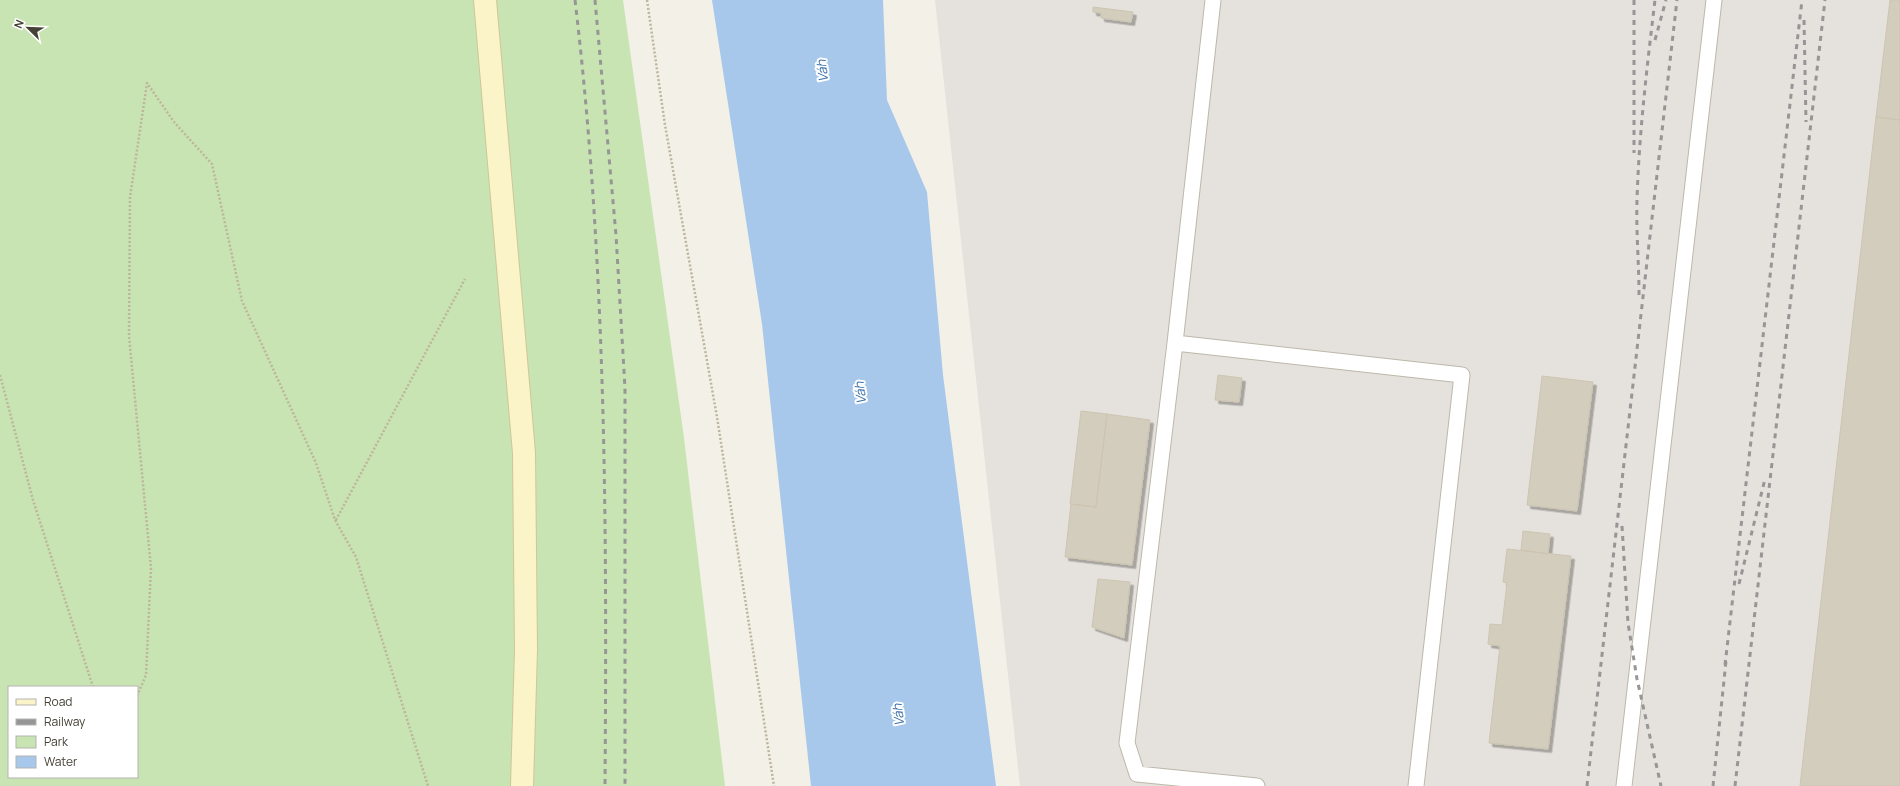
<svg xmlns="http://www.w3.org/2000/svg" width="1900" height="786" viewBox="0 0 1900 786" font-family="Manrope,sans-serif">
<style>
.industrial{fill:#e5e1dc}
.green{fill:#c8e4b2;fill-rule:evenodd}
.water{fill:#a7c8eb}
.building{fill:#d3cdbd;stroke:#cdc5b1;filter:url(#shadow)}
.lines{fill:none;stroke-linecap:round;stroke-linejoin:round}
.lane-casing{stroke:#bdb8aa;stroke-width:17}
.secondary-casing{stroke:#cfc699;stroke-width:24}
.path{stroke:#beb59c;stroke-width:2.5;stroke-dasharray:2 2;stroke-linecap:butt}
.lane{stroke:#fff;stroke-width:15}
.secondary{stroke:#fbf4c8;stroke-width:22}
.rail{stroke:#969696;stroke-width:3;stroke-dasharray:5 5;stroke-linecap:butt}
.labels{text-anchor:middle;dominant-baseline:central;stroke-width:4;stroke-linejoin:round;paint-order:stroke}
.water-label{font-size:13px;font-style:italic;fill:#376da9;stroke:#fff}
</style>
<defs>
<filter id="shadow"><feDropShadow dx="3.5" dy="3.5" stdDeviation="0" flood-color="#0004"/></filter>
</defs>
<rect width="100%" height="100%" fill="#f2f0e7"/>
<path class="industrial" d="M935,0H1900V786H1020Z"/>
<path class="green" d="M0,0H623L684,438L725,786H0ZM9,687H137V777H9Z"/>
<path class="water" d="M712,0H883L887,100L927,192L943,375L996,786H811L762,324Z"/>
<path class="building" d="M1890,0H1900V120L1876,117Z
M1093,7L1133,12L1131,22L1101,18V13L1093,12Z
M1876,117L1900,120V786H1800Z
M1218,375L1242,378L1239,402L1215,400Z
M1542,376L1593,382L1577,511L1527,505Z
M1081,411L1107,414L1096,507L1070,504Z
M1107,414L1150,420L1132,565L1065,557L1071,504L1096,507Z
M1523,531L1550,534L1548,554L1521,550Z
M1507,549L1571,556L1548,749L1489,743L1500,646L1488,644L1490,624L1502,625L1507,583L1503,582Z
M1098,579L1130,582L1124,638L1092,627Z"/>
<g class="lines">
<defs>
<path id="lane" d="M1213,0L1175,343L1462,375L1416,786
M1175,343L1127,743L1137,774L1257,786
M1624,786L1714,0"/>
<path id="secondary" d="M485,0L524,453L526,650L522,786"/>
</defs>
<use href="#lane" class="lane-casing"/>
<use href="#secondary" class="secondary-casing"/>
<path class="path" d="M647,0L665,125L717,417L774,786
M0,375L33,500L93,687
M336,520L465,279
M137,696L146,675L151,568L129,336L130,197L147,83L174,122L212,164L242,301L316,463L335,520L356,557L428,786"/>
<use href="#lane" class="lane"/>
<use href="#secondary" class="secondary"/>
<path class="rail" d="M575,0C606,261 607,524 605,786
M595,0L616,235L625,388V786
M1634,0V153
M1804,20L1806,122
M1655,40L1666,0
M1639,295C1639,263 1636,232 1637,200C1639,133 1647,67 1655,0
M1622,526L1628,623L1637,679L1661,786
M1739,584L1765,479
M1725,665L1802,0
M1587,786L1677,0
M1713,786L1726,661
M1735,786L1825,0"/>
</g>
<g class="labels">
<g class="water-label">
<text transform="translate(822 71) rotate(-97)">Váh</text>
<text transform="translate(860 393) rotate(-97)">Váh</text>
<text transform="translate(898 715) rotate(-97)">Váh</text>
</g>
</g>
<rect x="8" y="686" width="130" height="92" fill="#ffffff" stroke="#b5b3af"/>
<rect x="16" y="699" width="20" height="6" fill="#fbf4c8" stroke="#b5b3af"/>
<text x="44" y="706" font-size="12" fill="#454136">Road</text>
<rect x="16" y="719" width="20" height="6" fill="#969696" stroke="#b5b3af"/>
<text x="44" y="726" font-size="12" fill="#454136">Railway</text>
<rect x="16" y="736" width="20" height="12" fill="#c8e4b2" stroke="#b5b3af"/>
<text x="44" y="746" font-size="12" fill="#454136">Park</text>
<rect x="16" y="756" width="20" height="12" fill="#a7c8eb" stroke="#b5b3af"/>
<text x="44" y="766" font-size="12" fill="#454136">Water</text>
<g transform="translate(28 28) rotate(293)" stroke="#ffffff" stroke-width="3" paint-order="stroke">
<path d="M0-3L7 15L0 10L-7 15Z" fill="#454136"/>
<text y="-6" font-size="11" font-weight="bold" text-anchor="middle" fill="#454136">N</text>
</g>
</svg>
